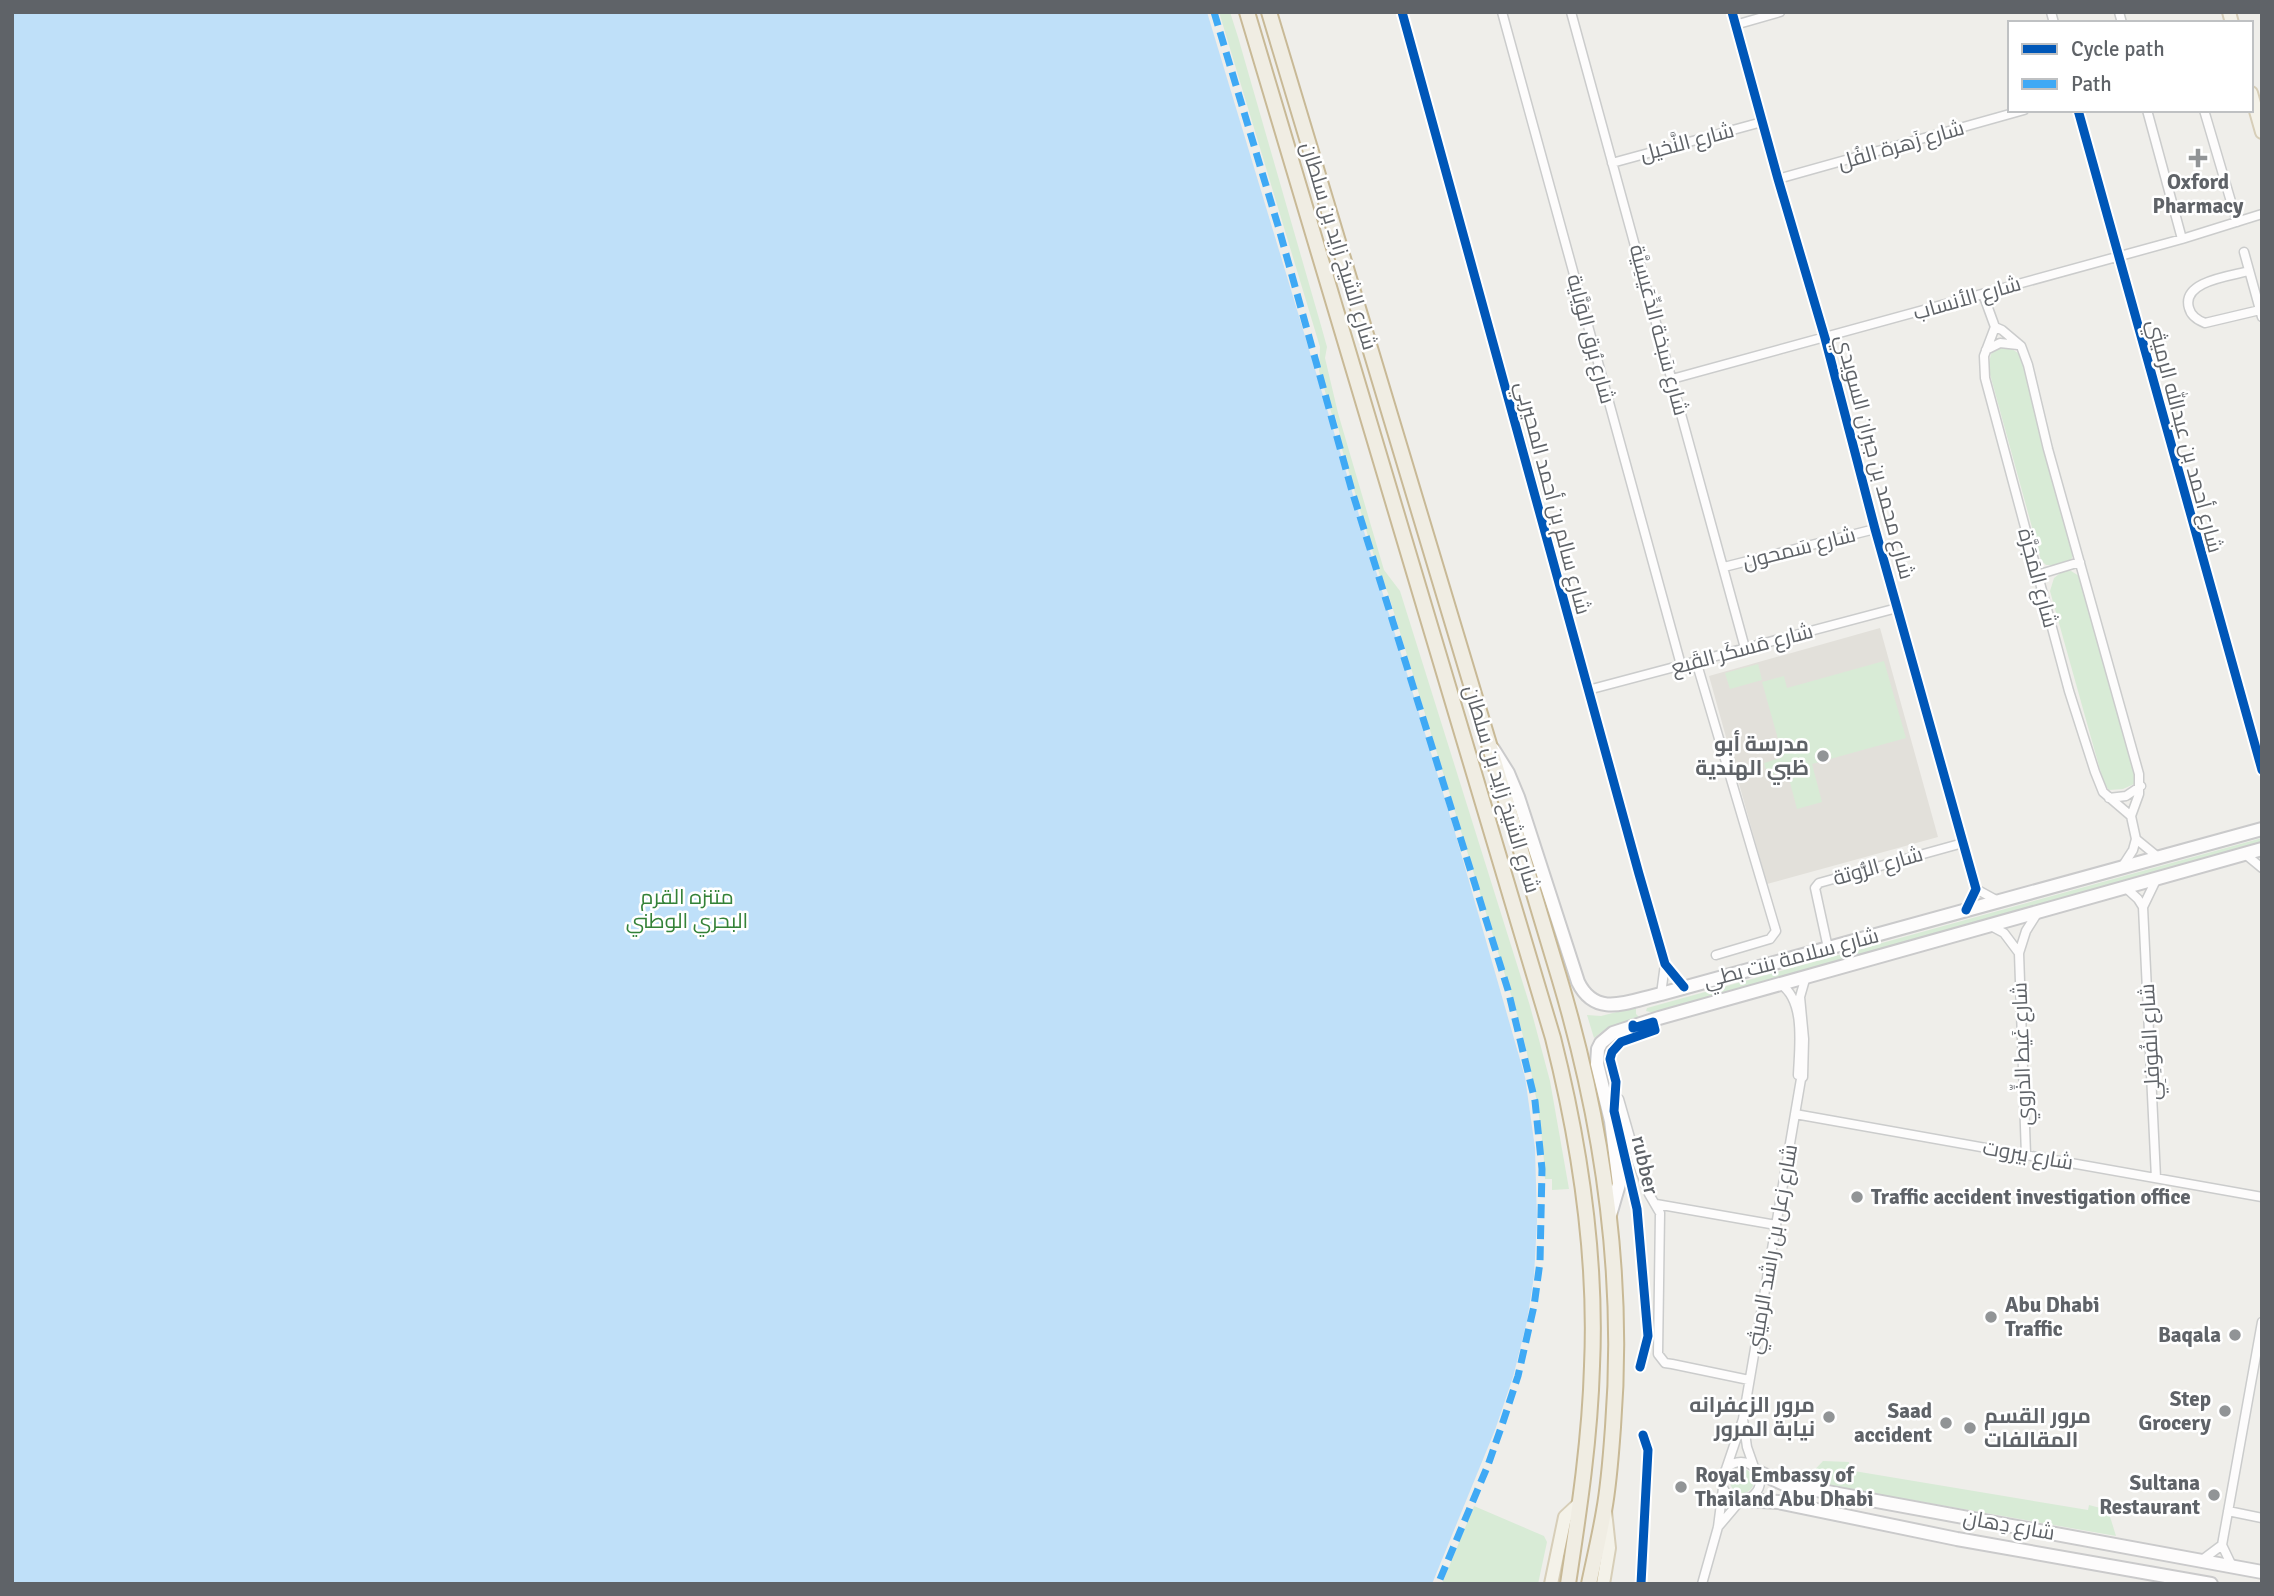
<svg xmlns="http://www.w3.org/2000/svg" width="2274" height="1596" viewBox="0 0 2274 1596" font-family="Signika,Cairo,sans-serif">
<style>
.education{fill:#e2e0da}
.green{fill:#d8ebd6}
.water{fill:#bfe0f9}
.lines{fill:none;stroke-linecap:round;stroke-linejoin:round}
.street-casing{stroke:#cbcccc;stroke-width:11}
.secondary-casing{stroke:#cacacb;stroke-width:16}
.primary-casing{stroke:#d7ceb8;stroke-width:16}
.highway-casing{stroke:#c8b996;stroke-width:18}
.street{stroke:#fdfcfc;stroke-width:8}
.secondary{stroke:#fdfcfc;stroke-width:12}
.primary{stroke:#f4f2e9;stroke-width:12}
.highway{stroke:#f0ede3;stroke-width:14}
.quiet{stroke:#3fa9f5;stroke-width:7;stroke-dasharray:14 7;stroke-linecap:butt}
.cycleway-casing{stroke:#fff;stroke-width:13}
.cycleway{stroke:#0057b8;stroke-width:9}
.poi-dot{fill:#919496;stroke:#fff;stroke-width:2.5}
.labels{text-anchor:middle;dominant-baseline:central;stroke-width:5;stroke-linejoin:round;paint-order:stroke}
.street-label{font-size:21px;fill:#5f6368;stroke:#fff}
.poi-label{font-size:21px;font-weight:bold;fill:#5f6368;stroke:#fff;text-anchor:end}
.park-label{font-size:21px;fill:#348238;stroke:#fff}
</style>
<rect width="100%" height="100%" fill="#efeeea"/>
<path class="education" d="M1880,628L1938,837L1767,884L1709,676Z"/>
<path class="green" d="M1219,12H1230L1238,37L1322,329L1327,347L1325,358L1338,413L1384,570L1400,591L1530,1006L1550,1081L1569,1189L1552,1190V1179H1545C1543,1126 1533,1076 1520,1024L1388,593L1380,576L1338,436L1340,435L1335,415H1332L1319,371L1320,347Z
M2000,347H2009L2021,355L2075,550L2071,560L2061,565H2046L2041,560L1988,367L1991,354Z
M2063,571H2071L2084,579L2138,774L2134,784L2123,789L2109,790L2104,784L2050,591L2054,578Z
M1884,661L1906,738L1812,764L1822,802L1797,809L1787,771L1768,776L1764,763L1783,757L1762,682L1784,676L1787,688Z
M1758,664L1762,680L1730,689L1725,673Z
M2262,838V844L2152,877L1654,1013L1646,1011L1647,1008Z
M1636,1007V1014L1640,1018L1608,1027L1594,1038L1587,1015L1601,1016Z
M1823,1461L1849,1462L1848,1470L2088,1510L2089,1505L2108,1510L2116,1536L1804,1481Z
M1730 1481a12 12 0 1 1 24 0a12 12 0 1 1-24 0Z
M1474,1506L1544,1536L1547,1542L1538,1584H1442Z"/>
<path class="water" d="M12,12H1207L1454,829L1525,1077L1535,1148L1537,1221L1534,1276L1527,1321L1513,1377L1495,1430L1432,1584H12Z"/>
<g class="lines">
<defs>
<path id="street" d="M1402,12L1639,874L1665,964L1684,987
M1502,12L1681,665
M1571,12L1745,648
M1732,12L1778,179L1825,338L1875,529L1976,889L1966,910
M2051,12L2054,23
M2119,12L2122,23
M1735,25L1780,12
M2078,110L2262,770
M2147,110L2182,239
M2204,110L2237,222
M1612,163L1762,122
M1778,179L2024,110
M2244,252L2262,317
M2249,271C2231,276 2181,281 2189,308C2191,316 2197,320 2205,323L2260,310
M1983,294L1995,327L2002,330L2021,346L2028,365L2048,449L2139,774V794L2131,816L2136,839L2133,850L2122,867
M1995,327L1984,356L1985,378L2069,691L2095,772L2103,792L2131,816
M1986,350L2000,343L2018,345
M1672,379L2182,239L2262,214
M1724,567L1875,529
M2037,575L2080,562
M1696,661L1776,931L1770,939L1716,955
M1588,690L1897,608
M2109,798L2126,796L2141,786
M2136,839L2158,857
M2245,854L2262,868
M2156,880L2143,907L2156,1178
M2125,887L2138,899L2143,907
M1976,889L1998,901
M1989,925L2004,933L2019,953
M1828,948L1815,888L1819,883L1963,843
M1780,984C1806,1000 1799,1048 1798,1075
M1661,994L1665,964
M1619,1099L1637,1162L1649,1194L1660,1213L1658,1354L1665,1363L1672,1364L1749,1380
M1795,1114L2262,1197
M2026,1155L2019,953L2026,931L2038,912
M1656,1204L1776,1225
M1743,1419L1747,1447L1754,1467
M1722 1481a19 19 0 1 1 38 0a19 19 0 1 1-38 0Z
M1726,1469L1743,1419L1801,1079L1803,1077L1804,1039L1800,997L1806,976
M2228,1511L2262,1518
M1718,1527L1740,1501
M2202,1560L2222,1545
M2232,1566L2222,1545L2262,1322
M1702,1584L1718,1527L1723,1488"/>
<path id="secondary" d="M1493,749L1508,773L1518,797L1578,982C1596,1019 1629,1001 1661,994L2262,829
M1610,1215L1619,1184L1611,1121L1597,1064L1598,1049L1601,1043L1613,1033L1659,1018L2262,849
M1758,1472L1784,1484L2262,1572
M1747,1500L1778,1502L1957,1539L2211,1584"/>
<path id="primary" d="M2229,12L2232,23
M2251,93L2262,132
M1551,1584L1565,1517L1580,1503
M1603,1584L1609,1548L1605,1511"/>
<path id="highway" d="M1247,12L1553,1038C1580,1145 1597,1255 1592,1366C1590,1439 1579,1511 1568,1584
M1269,12L1559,977C1603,1124 1625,1274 1613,1427C1611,1455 1609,1484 1604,1511C1600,1535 1594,1560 1589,1584"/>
</defs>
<use href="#street" class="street-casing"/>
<use href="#secondary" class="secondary-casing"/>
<use href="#primary" class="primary-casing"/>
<use href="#highway" class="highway-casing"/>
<use href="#street" class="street"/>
<use href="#secondary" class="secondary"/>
<use href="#primary" class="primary"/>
<use href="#highway" class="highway"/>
<path class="quiet" d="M1214,12L1279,229L1352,491L1508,990L1535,1101L1542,1169L1540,1262L1534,1306L1518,1376L1502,1425L1488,1465L1438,1584"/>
<defs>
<path id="cycleway" d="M1402,12L1639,874L1665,964L1684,987
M1732,12L1778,179L1825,338L1875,529L1976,889L1966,910
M2078,110L2262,770
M1633,1025V1028L1653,1022L1655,1030L1621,1042L1612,1052L1610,1059L1616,1082L1614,1111L1637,1209L1648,1336L1640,1367
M1641,1584L1648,1450L1643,1435"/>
</defs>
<use href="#cycleway" class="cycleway-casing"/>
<use href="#cycleway" class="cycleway"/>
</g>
<g class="poi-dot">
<path d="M2194.5 147.5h7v7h7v7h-7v7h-7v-7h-7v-7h7z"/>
<circle cx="1823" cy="756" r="7"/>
<circle cx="1857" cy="1197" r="7"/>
<circle cx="1991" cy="1317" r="7"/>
<circle cx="2235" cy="1335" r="7"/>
<circle cx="2225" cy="1411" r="7"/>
<circle cx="1829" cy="1417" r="7"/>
<circle cx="1946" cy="1423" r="7"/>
<circle cx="1970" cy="1428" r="7"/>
<circle cx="1681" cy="1487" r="7"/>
<circle cx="2214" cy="1495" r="7"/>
</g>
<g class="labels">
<g class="street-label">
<text transform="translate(1687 142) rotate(-15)">شارع النَّخيل</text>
<text transform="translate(1901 145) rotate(-16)">شارع زَهرة الفُل</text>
<text transform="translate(1339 246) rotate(73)">شارع الشيخ زايد بن سلطان</text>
<text transform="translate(1967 298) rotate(-16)">شارع الأنساب</text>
<text transform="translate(1659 330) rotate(75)">شارع سَبخة الدِّعَيسِيَّة</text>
<text transform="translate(1591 339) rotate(75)">شارع بُرق الوَيَّاية</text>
<text transform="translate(2185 436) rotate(75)">شارع أحمد بن عبدالله الرميثي</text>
<text transform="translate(1875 457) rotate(75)">شارع محمد بن جبران السويدي</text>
<text transform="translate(1553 498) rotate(75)">شارع سالم بن أحمد المحيربي</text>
<text transform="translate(1799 548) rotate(-14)">شارع سَمحون</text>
<text transform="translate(2038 578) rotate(75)">شارع المَجَرَّة</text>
<text transform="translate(1742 649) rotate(-15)">شارع مَسكَر القَبع</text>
<text transform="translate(1502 789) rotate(73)">شارع الشيخ زايد بن سلطان</text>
<text transform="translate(1878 866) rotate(-16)">شارع الرُّوتة</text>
<text transform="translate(1791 958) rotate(-15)">شارع سلامة بنت بطي</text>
<text transform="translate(2150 1042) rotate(-93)">شارع الفُوفِلِي</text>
<text transform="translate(2022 1054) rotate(-92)">شارع غَيط الذِّروي</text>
<text transform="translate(2028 1155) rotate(10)">شارع بيروت</text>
<text transform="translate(1645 1165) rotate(77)">rubber</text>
<text transform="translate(1772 1249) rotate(-80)">شارع زعل بن راشد الرميثي</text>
<text transform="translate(2009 1525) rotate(10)">شارع دِهان</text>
</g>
<g class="poi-label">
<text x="2198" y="182" text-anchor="middle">Oxford<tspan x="2198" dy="24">Pharmacy</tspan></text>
<text x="1809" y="744">مدرسة أبو<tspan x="1809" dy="24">ظبي الهندية</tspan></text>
<text x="1871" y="1197" text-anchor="start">Traffic accident investigation office</text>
<text x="2005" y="1305" text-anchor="start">Abu Dhabi<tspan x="2005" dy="24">Traffic</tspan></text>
<text x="2221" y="1335">Baqala</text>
<text x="2211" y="1399">Step<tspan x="2211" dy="24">Grocery</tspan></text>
<text x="1815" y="1405">مرور الزعفرانه<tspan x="1815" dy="24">نيابة المرور</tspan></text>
<text x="1932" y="1411">Saad<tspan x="1932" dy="24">accident</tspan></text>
<text x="1984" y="1416" text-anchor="start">مرور القسم<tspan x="1984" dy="24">المقالفات</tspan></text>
<text x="1695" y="1475" text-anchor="start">Royal Embassy of<tspan x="1695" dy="24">Thailand Abu Dhabi</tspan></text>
<text x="2200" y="1483">Sultana<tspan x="2200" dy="24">Restaurant</tspan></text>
</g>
<g class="park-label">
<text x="687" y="897">متنزه القرم<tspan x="687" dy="24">البحري الوطني</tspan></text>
</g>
</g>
<rect width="2274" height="1596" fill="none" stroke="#5f6368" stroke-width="28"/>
<rect x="2008" y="21" width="245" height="91" fill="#ffffff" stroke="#bfc1c3" stroke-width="2"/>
<rect x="2022" y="44" width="35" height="10" fill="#0057b8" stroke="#bfc1c3" stroke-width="2"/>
<text x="2071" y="56" font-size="21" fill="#5f6368">Cycle path</text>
<rect x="2022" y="79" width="35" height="10" fill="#3fa9f5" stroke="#bfc1c3" stroke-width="2"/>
<text x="2071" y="91" font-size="21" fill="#5f6368">Path</text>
</svg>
